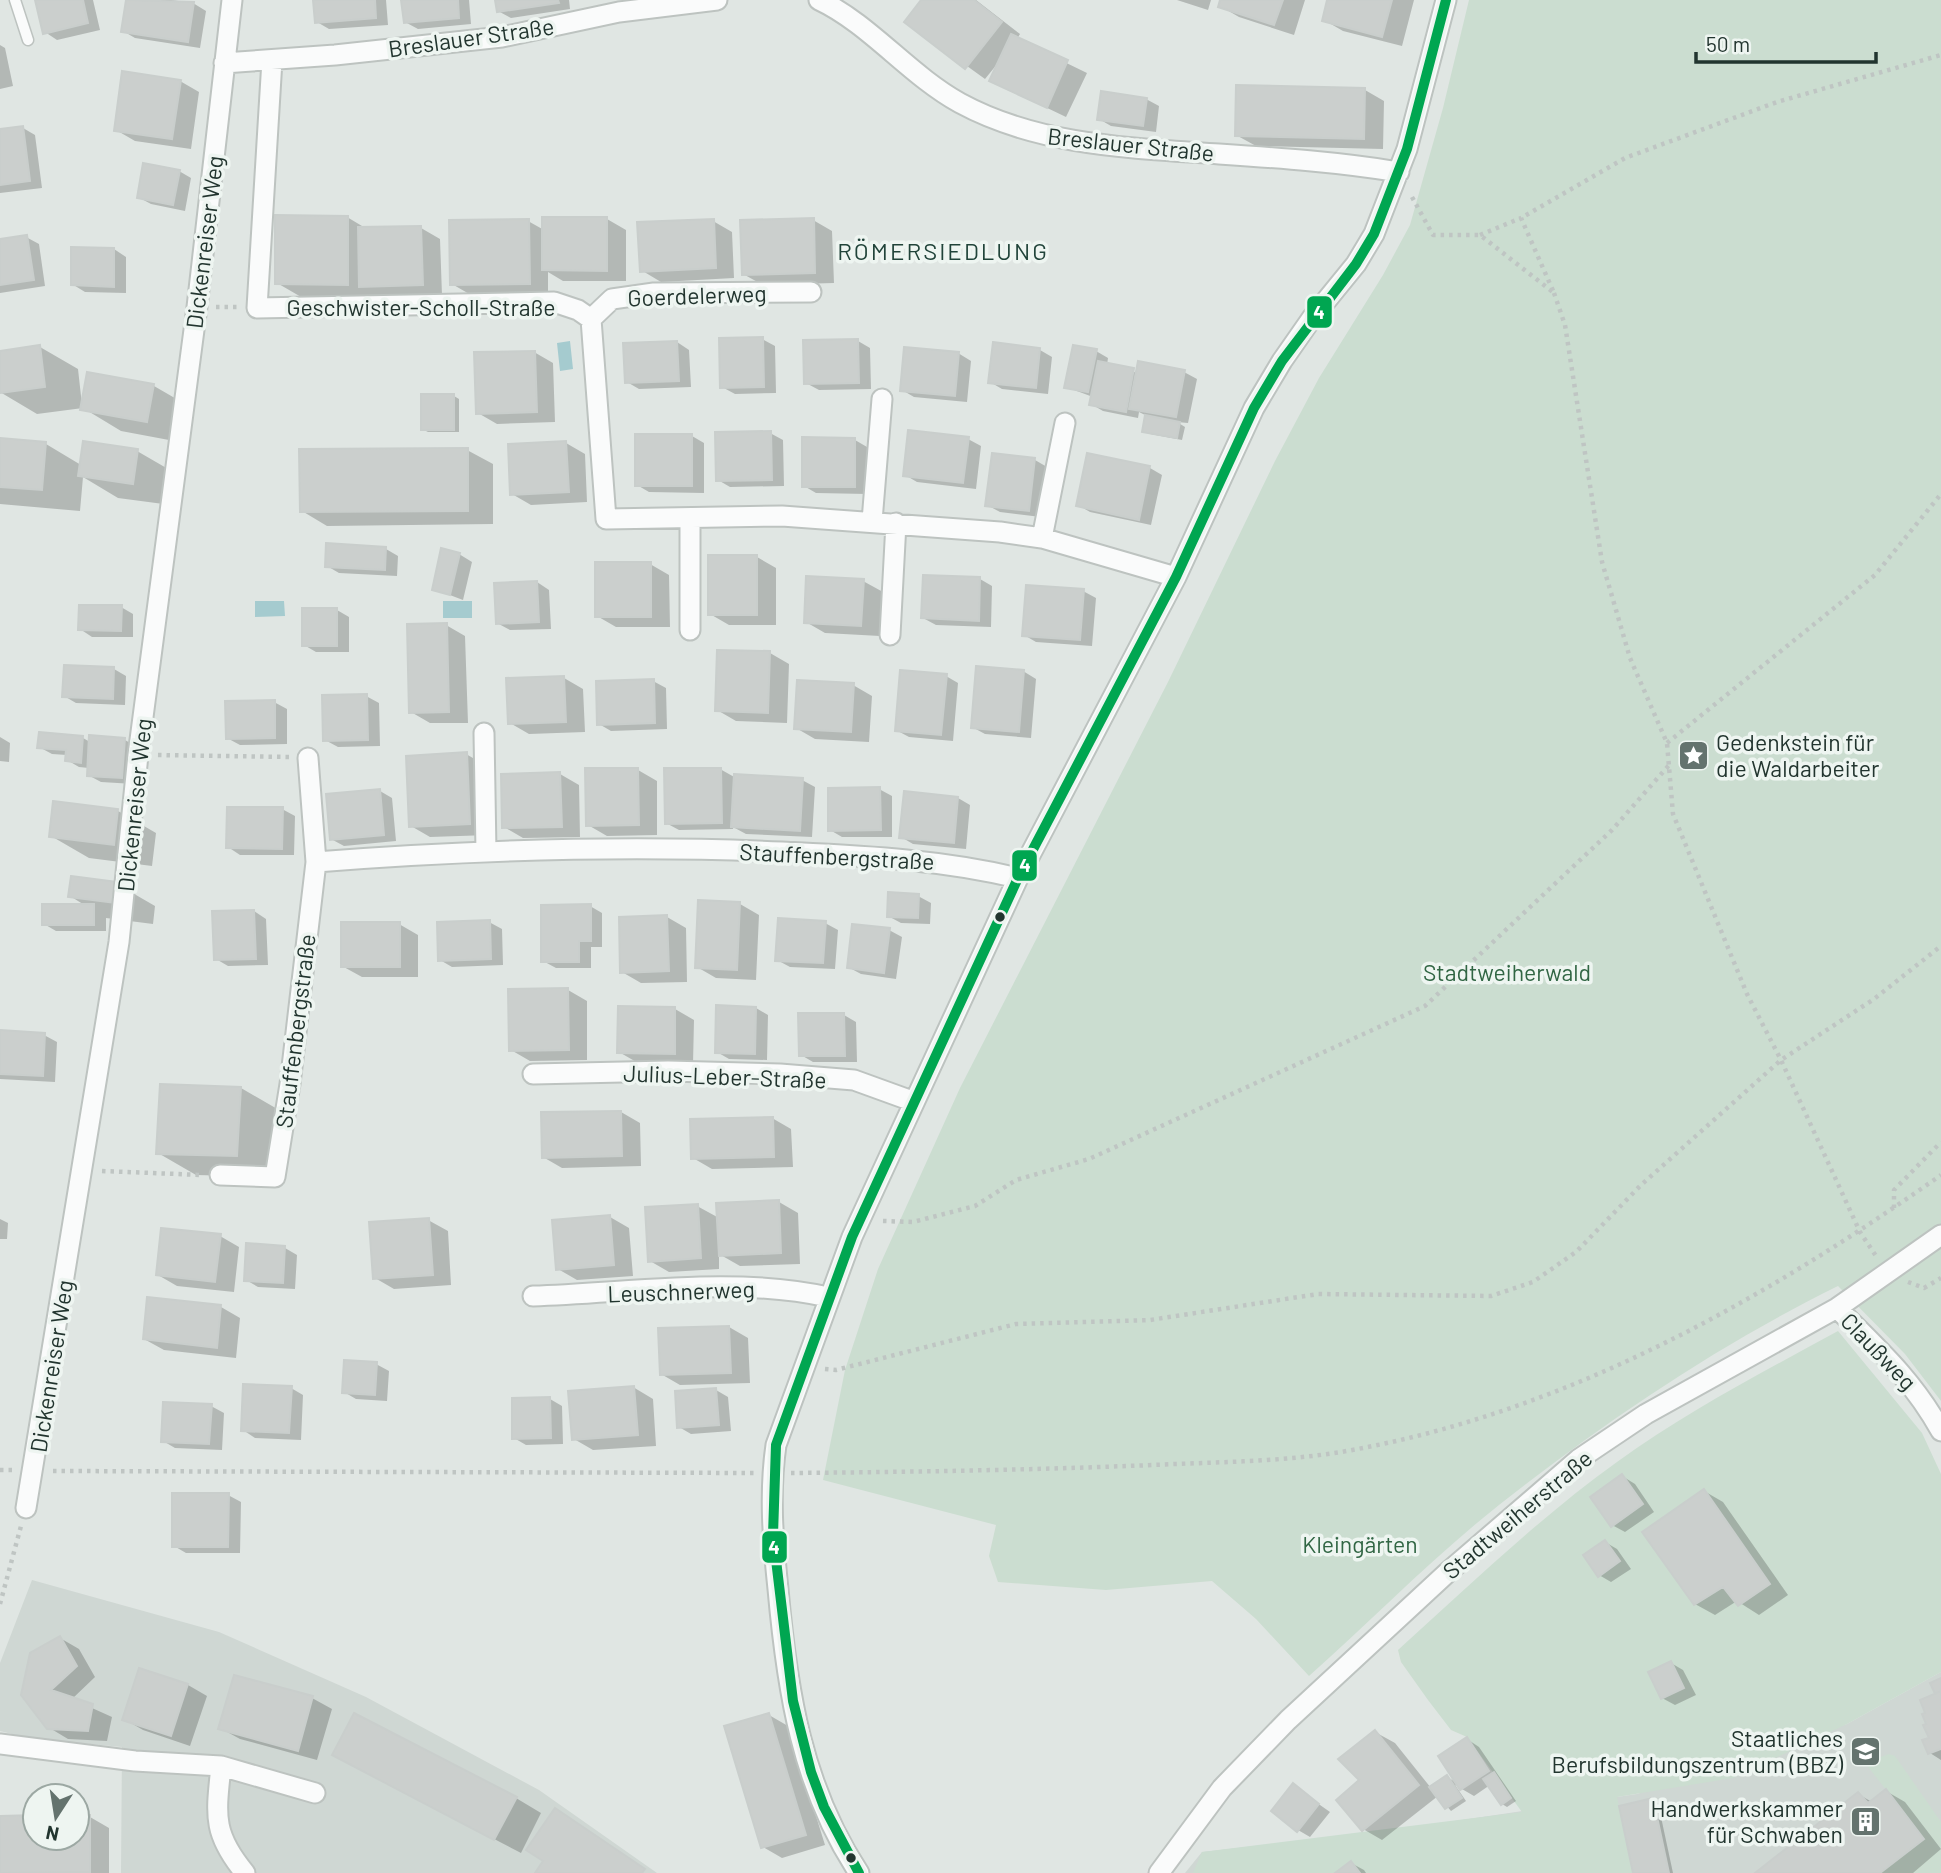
<svg xmlns="http://www.w3.org/2000/svg" width="1941" height="1873" viewBox="0 0 1941 1873" font-family="Barlow,sans-serif">
<style>
.built{fill:#cfd7d3}
.green{fill:#cbddd0}
.water{fill:#a5cbcf}
.shadow{fill:#0003}
.building{fill:#cbcfcd;stroke:#c9cecc;stroke-width:2}
.lines{fill:none;stroke-linecap:round;stroke-linejoin:round}
.service-casing{stroke:#bdc3c0;stroke-width:13}
.minor-casing{stroke:#bdc3c0;stroke-width:23}
.path{stroke:#bfc5c3;stroke-width:4.5;stroke-dasharray:3.5 5;stroke-linecap:butt}
.service{stroke:#fafbfb;stroke-width:10}
.minor{stroke:#fafbfb;stroke-width:19}
.bus-1-casing{stroke:#eef5f1;stroke-width:16}
.bus-1{stroke:#00a651;stroke-width:10}
.bus-dot{fill:#22352f;stroke:#eef5f1;stroke-width:2.5}
.labels{text-anchor:middle;dominant-baseline:central;stroke-width:7;stroke-linejoin:round;paint-order:stroke}
.street-label{font-size:23px;fill:#22352f;stroke:#eef5f1}
.poi-label{font-size:23px;fill:#22352f;stroke:#eef5f1;text-anchor:end}
.park-label{font-size:23px;fill:#316644;stroke:#eef5f1}
.neighbourhood-label{font-size:24px;letter-spacing:2px;fill:#21443a;stroke:#eef5f1}
.line-badge{stroke:#eef5f1;stroke-width:2.5}
.badge-label{font-size:19px;text-anchor:middle;font-weight:bold;fill:#fff}
</style>
<rect width="100%" height="100%" fill="#e0e6e3"/>
<path class="built" d="M32,1580L219,1632L366,1697L539,1790L657,1873H121L122,1747L28,1738L0,1731V1663Z
M1941,1672V1873H1185L1202,1852L1381,1832L1637,1794L1847,1724Z"/>
<path class="green" d="M1469,0H1941V1401L1905,1354L1838,1286C1718,1345 1604,1422 1499,1505C1432,1558 1372,1620 1309,1676L1256,1619L1212,1581L1106,1590L998,1582L989,1556L996,1525L823,1480L845,1370L878,1269L960,1088L1168,682L1275,461L1319,378L1383,275L1410,225L1443,108Z
M1838,1331L1922,1433L1941,1474V1672L1847,1724L1733,1778L1617,1797L1633,1873H1360L1351,1861L1335,1873H1193L1202,1852L1522,1812L1467,1737L1451,1730L1428,1700L1401,1662L1398,1650C1469,1586 1539,1518 1617,1462C1686,1412 1763,1372 1838,1331Z
M1889,1754L1895,1756L1941,1822V1873H1880L1924,1838L1865,1763Z"/>
<path class="water" d="M570,341L573,369L560,371L557,343Z
M255,601H284L285,616L255,617Z
M443,601H472V618H443Z"/>
<path class="shadow" d="M37,0H93L100,30L57,40L45,32Z
M128,0H171L193,3L206,11L200,48L135,38L123,31Z
M315,0H386L388,25L329,29L317,22Z
M403,0H469L471,24L418,29L405,22Z
M497,0H569L570,9L511,18L498,11Z
M923,0H976L1020,34L1017,39L1087,73L1066,117L991,81L998,63L985,79L906,22Z
M1177,0H1211L1208,10Z
M1222,0H1305L1294,35L1239,17L1220,6Z
M1329,0H1414L1402,46L1343,31L1324,20Z
M0,45L5,48L13,86L0,89Z
M180,81L199,92L191,149L135,141L116,130Z
M1365,90L1384,101L1383,149L1256,146L1236,135Z
M1146,99L1159,106L1156,132L1111,126L1099,119Z
M23,128L35,135L42,188L0,193V131Z
M179,171L191,178L185,211L151,204L138,197Z
M347,217L367,229L421,228L440,239L442,295L315,305L277,283Z
M607,219L626,230V281H563L548,272V294L471,295L452,284L528,221L544,230Z
M813,220L832,231L834,283L763,285L743,274Z
M713,221L732,232L734,278L661,282L641,270Z
M26,237L39,244L45,286L0,293V241Z
M114,249L126,257V293L85,292L72,284Z
M762,339L775,346L776,393L735,394L722,387Z
M858,341L870,348L871,389L819,390L806,383Z
M677,342L689,350L691,387L639,389L627,382Z
M40,347L78,369L82,405L154,386L192,408L185,443L121,431L83,408L37,414L0,392V353Z
M1040,350L1052,357L1048,394L1002,389L990,382Z
M1096,351L1108,358L1107,365L1138,373L1184,372L1197,379L1188,423L1177,422L1185,427L1182,440L1150,434L1144,431L1147,416L1139,412L1138,418L1103,411L1091,404L1093,397L1066,387Z
M534,352L553,363L555,422L497,424L478,413Z
M958,353L971,361L967,402L914,397L902,390Z
M454,396L459,399V432H428L422,429Z
M770,433L783,440L784,486L730,487L718,480Z
M692,436L704,443V493L649,492L637,485Z
M968,439L981,446L976,489L917,482L905,475Z
M0,440L46,444L81,465L137,451L175,473L171,505L118,498L83,477L80,511L0,504Z
M855,440L867,447V494L816,493L804,486Z
M566,443L585,454L587,502L531,505L512,494Z
M467,450L493,464V524L327,526L302,511Z
M993,455L1035,460L1047,467L1041,517L1000,512L987,505Z
M1088,455L1150,468L1162,475L1151,525L1090,512L1078,505Z
M386,549L398,556L397,576L339,573L327,566Z
M459,554L472,562L463,600L434,589Z
M757,557L776,568V625H729L710,614Z
M650,564L669,575L670,627H616L597,616Z
M980,579L992,586L991,627L936,625L923,618Z
M863,581L883,592L880,636L825,633L806,622Z
M537,582L549,590L551,629L510,630L497,623Z
M1083,591L1096,598L1092,646L1036,642L1024,635Z
M121,607L133,614V637H92L80,629Z
M337,610L349,617V652H316L304,645Z
M446,625L465,636L468,723H430L411,712Z
M719,652L770,653L789,664L787,723L736,721L717,710Z
M65,666L114,669L126,676L125,705L76,703L64,696Z
M1023,671L1036,679L1031,738L985,734L972,727Z
M946,676L958,683L953,741L909,737L896,730Z
M564,678L583,689L585,732L529,734L510,723Z
M653,681L666,688L667,729L611,731L599,724Z
M853,685L872,696L869,742L815,739L796,728Z
M366,696L379,703L380,746L338,747L325,740Z
M274,702L287,709V744L240,745L227,738Z
M0,737L10,743L9,762L0,761Z
M83,738L90,742L125,740L137,747L134,784L101,782L88,775L89,768L79,767L67,760V755L52,754L39,747Z
M466,754L485,765L489,835L430,837L411,826Z
M720,769L736,778L802,780L815,787L812,837L746,834L733,827V829L679,830L666,823Z
M638,770L657,781V835L607,836L588,825Z
M560,774L579,785L580,837L523,838L504,827Z
M879,789L892,796V837H842L830,830Z
M380,791L392,798L396,841L344,846L331,839Z
M905,793L958,798L970,805L966,849L913,844L901,837Z
M55,803L118,811L156,833L152,866L89,858L51,836Z
M282,809L295,816L294,855H240L228,847Z
M117,884L155,906L153,924L106,918V931H56L44,924L86,906L70,896Z
M918,896L931,903L930,924L901,923L888,916Z
M740,904L759,915L756,980L716,978L697,967Z
M590,906L602,913V947H591V968H556L543,961Z
M254,911L266,919L268,965L228,966L216,959Z
M667,917L686,928L687,982L641,983L622,972Z
M489,922L502,929L503,965L452,967L440,960Z
M825,923L838,930L835,969L790,967L777,960Z
M399,924L418,935V977H362L342,966Z
M889,930L902,937L896,979L861,974L848,967Z
M568,990L587,1001V1060L530,1061L511,1050Z
M756,1008L768,1015L767,1060L729,1059L717,1052Z
M675,1009L694,1020L693,1064L638,1063L619,1052Z
M844,1015L856,1022L857,1062H813L801,1055Z
M0,1032L44,1035L57,1042L55,1082L0,1079Z
M161,1085L241,1088L279,1110L275,1177L196,1175L158,1153Z
M621,1112L640,1123L641,1166L562,1168L543,1157Z
M772,1118L791,1129L793,1167L712,1169L693,1158Z
M779,1202L798,1213L800,1264L740,1266L719,1254V1269L669,1272L650,1261L697,1206L719,1218Z
M610,1217L629,1228L633,1276L577,1280L558,1269Z
M0,1219L8,1223L7,1239H0Z
M428,1220L448,1231L451,1285L394,1289L375,1278Z
M220,1236L239,1247L234,1292L177,1286L158,1275Z
M285,1248L297,1255L295,1289L258,1287L246,1280Z
M149,1299L221,1307L240,1318L236,1358L164,1350L144,1339Z
M729,1327L748,1338L750,1383L680,1385L661,1374Z
M376,1364L389,1371L387,1401L356,1399L344,1392Z
M633,1387L653,1399L656,1446L593,1450L574,1439Z
M291,1388L303,1395L301,1440L255,1438L243,1430Z
M716,1390L728,1397L731,1431L691,1434L679,1427Z
M550,1399L562,1406L563,1444L526,1445L514,1438Z
M211,1406L224,1413L222,1450L175,1448L163,1441Z
M1622,1476L1635,1484L1654,1512L1625,1532L1612,1525Z
M1704,1491L1723,1502L1788,1595L1759,1615L1737,1601L1715,1615L1695,1604Z
M228,1495L241,1502L240,1553H186L174,1546Z
M1605,1542L1617,1549L1631,1569L1611,1582L1599,1575Z
M60,1638L79,1649L95,1677L72,1699L112,1717L107,1741L68,1739L48,1727L23,1695Z
M1671,1663L1683,1670L1696,1695L1675,1705L1662,1698Z
M140,1670L188,1685L207,1696L190,1746L143,1730L124,1719Z
M235,1677L312,1698L332,1709L317,1760L240,1739L220,1728Z
M1941,1680V1760L1930,1753Z
M769,1715L788,1726L825,1845L782,1858L763,1847Z
M1375,1732L1395,1743L1431,1788L1447,1777L1459,1784L1467,1739L1479,1747L1516,1801L1507,1807L1502,1804L1490,1785L1474,1796L1455,1785L1466,1801L1451,1811L1438,1796L1382,1840L1363,1829L1361,1780Z
M360,1769L516,1798L541,1813L521,1853Z
M1293,1786L1330,1812L1310,1837L1298,1830Z
M1886,1791L1905,1802L1941,1849L1913,1873H1758L1858,1794L1872,1802Z
M1652,1800L1658,1803L1673,1873H1635Z
M0,1817H35V1838H77V1817H90L109,1828V1873H0Z
M1351,1863L1364,1870L1366,1873H1338Z"/>
<path class="building" d="M35,0H83L88,23L43,34Z
M126,0L194,2L188,42L121,32Z
M313,0H375L376,18L315,23Z
M401,0H458L459,18L404,23Z
M495,0H558L559,3L497,12Z
M921,0H974L1002,22L965,69L904,22Z
M1220,0H1283L1274,25L1218,7Z
M1327,0H1392L1382,37L1322,21Z
M1011,34L1068,60L1047,108L989,81Z
M122,71L181,80L172,139L114,131Z
M1236,85L1365,88L1364,139L1235,136Z
M1101,91L1147,98L1143,126L1097,120Z
M23,126L30,181L0,185V129Z
M143,163L180,170L173,205L137,198Z
M275,215L348,216V285L275,284Z
M542,217H607V271L542,270Z
M814,218L815,273L742,275L740,220Z
M529,219L530,284L450,285L449,220Z
M714,219L716,268L640,272L637,222Z
M421,226L423,285L359,287L358,227Z
M27,235L34,280L0,285V239Z
M71,247L114,248V287L71,285Z
M763,337L764,387L720,388L719,338Z
M858,339L859,383L804,384L803,340Z
M677,341L679,381L625,383L623,343Z
M993,342L1040,348L1036,388L988,383Z
M40,345L45,387L0,393V351Z
M1073,345L1097,349L1088,392L1064,388Z
M904,347L959,352L955,396L900,391Z
M535,351L537,412L476,414L474,352Z
M1098,361L1134,368L1126,412L1089,405Z
M1138,361L1185,370L1176,417L1129,409Z
M87,372L154,384L147,422L80,410Z
M421,394H454V430H421Z
M1145,415L1180,422L1177,438L1142,432Z
M908,430L969,437L963,483L903,476Z
M771,431L772,480L716,481L715,432Z
M635,434H692V486H635Z
M802,437L855,438V487H802Z
M0,438L46,442L42,490L0,487Z
M83,441L138,449L133,484L78,476Z
M566,441L569,492L510,495L508,444Z
M468,448V511L300,512L299,449Z
M992,453L1035,458L1029,511L985,506Z
M1087,453L1150,466L1139,520L1076,506Z
M326,543L386,547L385,570L325,567Z
M441,548L460,553L450,595L432,590Z
M708,555H757V615H708Z
M595,562H651V617H595Z
M923,575L980,577L979,621L921,618Z
M806,576L864,579L861,626L804,623Z
M537,581L539,622L496,624L494,583Z
M1026,585L1084,589L1080,640L1022,636Z
M79,605H122L121,631L78,630Z
M302,608H337V646H302Z
M447,623L449,712L409,713L407,624Z
M717,650L770,651L768,713L715,711Z
M64,665L114,667L113,699L62,697Z
M976,666L1024,670L1019,732L971,728Z
M900,670L947,674L941,735L895,731Z
M564,676L566,722L508,724L506,678Z
M654,679L655,723L597,725L596,681Z
M797,680L854,683L851,732L794,729Z
M367,694L368,740L323,741L322,695Z
M275,700V738L226,739L225,701Z
M39,732L83,736L81,763L65,761L66,750L37,748Z
M89,735L125,738L122,778L87,776Z
M467,752L470,824L409,827L406,756Z
M585,768H638L639,825L586,826Z
M664,768H721L722,823L665,824Z
M560,772L562,827L502,828L501,774Z
M734,774L803,778L800,831L731,827Z
M880,787L881,830L828,831V788Z
M380,789L384,835L330,840L326,794Z
M904,791L958,797L954,843L899,838Z
M53,801L118,809L114,845L49,837Z
M227,807H283L282,849L226,848Z
M71,876L118,882L115,903L68,897Z
M888,892L919,894L918,918L887,917Z
M698,900L740,902L737,970L695,968Z
M42,904H94V925H42Z
M591,904V941H579V962H541V905Z
M254,910L256,959L214,960L212,911Z
M667,915L669,971L620,973L619,917Z
M778,918L826,921L823,963L775,961Z
M490,920L491,959L438,961L437,922Z
M341,922H400V967H341Z
M852,924L890,928L884,973L847,968Z
M568,988L569,1050L509,1051L508,989Z
M716,1005L756,1007L755,1054L715,1053Z
M618,1006L675,1007V1054L617,1053Z
M798,1013H844L845,1056H799Z
M0,1030L45,1033L43,1076L0,1074Z
M160,1084L241,1087L237,1156L156,1154Z
M621,1111L622,1156L542,1158L541,1112Z
M773,1117L774,1157L691,1159L690,1119Z
M779,1200L781,1253L719,1256L716,1203Z
M698,1204L701,1258L648,1262L645,1207Z
M610,1215L614,1265L556,1270L552,1220Z
M429,1218L433,1275L373,1279L369,1222Z
M161,1228L221,1234L215,1282L156,1275Z
M246,1243L285,1246L283,1283L244,1281Z
M147,1297L221,1305L217,1348L143,1339Z
M729,1326L731,1373L660,1375L658,1328Z
M344,1360L377,1362L375,1395L342,1393Z
M243,1384L292,1386L289,1433L241,1431Z
M634,1386L638,1435L572,1440L568,1391Z
M716,1388L719,1425L677,1428L675,1391Z
M550,1397L551,1438L512,1439V1398Z
M163,1402L212,1404L209,1444L161,1442Z
M1622,1474L1643,1504L1611,1527L1590,1497Z
M1704,1489L1770,1584L1738,1606L1723,1587L1694,1605L1642,1532Z
M172,1493H229L228,1547H172Z
M1605,1540L1620,1561L1598,1577L1583,1555Z
M60,1636L77,1666L51,1690L93,1704L88,1731L47,1729L21,1695L30,1653Z
M1671,1661L1684,1688L1661,1699L1648,1672Z
M139,1668L188,1684L171,1736L122,1720Z
M234,1675L313,1696L298,1751L218,1729Z
M1941,1678V1691L1935,1694L1930,1683Z
M1941,1691V1749L1928,1754L1922,1740L1929,1738L1923,1725L1926,1724L1922,1714L1925,1713L1920,1700Z
M354,1713L517,1797L494,1840L332,1755Z
M769,1713L806,1835L761,1848L724,1726Z
M1375,1730L1419,1785L1362,1831L1336,1800L1359,1780L1338,1759Z
M1467,1737L1489,1771L1460,1790L1438,1756Z
M1494,1772L1511,1798L1501,1805L1483,1779Z
M1447,1775L1462,1798L1445,1809L1429,1787Z
M1293,1783L1319,1804L1297,1832L1271,1811Z
M1886,1789L1924,1839L1880,1873H1755L1858,1792L1868,1803Z
M1653,1798L1669,1873H1633L1619,1806Z
M555,1808L645,1869L642,1873H535L543,1861L526,1850Z
M35,1815V1838H77V1815H90V1872L0,1873V1816Z
M1351,1861L1360,1873H1335Z"/>
<g class="lines">
<defs>
<path id="service" d="M15,0L28,40"/>
<path id="minor" d="M819,0C870,24 909,75 960,103C1039,146 1132,148 1219,154C1279,158 1339,162 1399,172
M272,60L257,308L554,302L578,310L591,319L606,519L782,516L1000,532L1042,538L1176,577
M224,63L335,55L502,37L619,12L717,0
M591,319L612,299L654,293L811,292
M872,521L882,399
M1042,538L1065,423
M690,630V518
M890,635L896,523
M484,733L486,852
M308,758L316,862
M533,1074L668,1071L780,1074L854,1080L912,1101
M220,1175L275,1177L290,1084L316,862C470,850 627,845 782,852C862,856 939,859 1018,878
M533,1296C630,1293 733,1276 828,1297
M1837,1308C1878,1349 1913,1380 1941,1431
M26,1508L119,942L138,755L197,307L232,0
M0,1744L135,1761L221,1766L315,1793
M221,1766C216,1815 212,1833 245,1873
M859,1873C802,1787 787,1691 778,1589C773,1541 769,1493 776,1445L852,1237L1018,878L1176,577L1254,408L1282,361L1312,318L1356,264L1374,234L1407,149L1446,0
M1159,1873L1222,1788L1288,1720L1448,1572L1579,1459L1646,1414L1837,1308L1941,1235"/>
</defs>
<use href="#service" class="service-casing"/>
<use href="#minor" class="minor-casing"/>
<path class="path" d="M1412,197L1433,235H1480L1554,293L1521,218L1625,158L1777,102L1941,55
M1480,235L1521,218
M1554,293L1565,325L1602,562L1630,658L1667,743L1673,814L1747,994L1781,1060L1860,1232L1876,1256
M216,307H239
M1667,743L1875,575L1941,494
M158,755L289,757
M102,1171L202,1175
M1894,1208V1190L1941,1142
M883,1221L913,1222L975,1206L1016,1180L1089,1159L1425,1006L1612,830L1670,764
M1908,1282L1924,1288L1941,1278
M825,1369L836,1370L1016,1324L1150,1320L1318,1294L1491,1296L1533,1282L1576,1252L1641,1185L1781,1060L1874,999L1941,946
M0,1470H13
M53,1471L755,1473
M791,1473C912,1472 1032,1470 1152,1465C1215,1462 1279,1462 1341,1452C1563,1414 1759,1303 1941,1175
M0,1604L21,1526"/>
<use href="#service" class="service"/>
<use href="#minor" class="minor"/>
<defs>
<path id="bus-1" d="M859,1873L824,1807L811,1772L793,1701L773,1535L776,1445L852,1237L1018,878L1176,577L1254,408L1282,361L1356,264L1374,234L1407,149L1446,0"/>
</defs>
<use href="#bus-1" class="bus-1-casing"/>
<use href="#bus-1" class="bus-1"/>
</g>
<defs>
<symbol id="sight-square" viewBox="-11 -11 22 22"><rect x="-9" y="-9" width="18" height="18" rx="4" fill="#64736e" stroke="#eef5f1"/><path d="M0-6L1.8-2.2L6-1.7L2.9 1.2L3.7 5.4L0 3.3L-3.7 5.4L-2.9 1.2L-6-1.7L-1.8-2.2Z" fill="#fff"/></symbol>
<symbol id="school-square" viewBox="-11 -11 22 22"><rect x="-9" y="-9" width="18" height="18" rx="4" fill="#64736e" stroke="#eef5f1"/><path d="M0-5L7-2L0 1L-7-2ZM-4 1L0 2.5L4 1V4Q0 6-4 4Z" fill="#fff"/></symbol>
<symbol id="building-square" viewBox="-11 -11 22 22"><rect x="-9" y="-9" width="18" height="18" rx="4" fill="#64736e" stroke="#eef5f1"/><path d="M-4-6H4V6H1V3H-1V6H-4ZM-2.5-4.3h1.7v1.8h-1.7ZM.8-4.3h1.7v1.8H.8ZM-2.5-1h1.7V.8h-1.7ZM.8-1h1.7V.8H.8Z" fill="#fff"/></symbol>
</defs>
<g fill-rule="evenodd">
<use href="#sight-square" x="1676" y="738" width="35" height="35"/>
<use href="#school-square" x="1848" y="1734" width="35" height="35"/>
<use href="#building-square" x="1848" y="1804" width="35" height="35"/>
</g>
<g class="bus-dot">
<circle cx="1000" cy="917" r="6"/>
<circle cx="851" cy="1858" r="6"/>
</g>
<g class="labels">
<g class="street-label">
<text transform="translate(471 37) rotate(-8)">Breslauer Straße</text>
<text transform="translate(1131 144) rotate(6)">Breslauer Straße</text>
<text transform="translate(204 242) rotate(-83)">Dickenreiser Weg</text>
<text transform="translate(697 295) rotate(-2)">Goerdelerweg</text>
<text x="421" y="307">Geschwister-Scholl-Straße</text>
<text transform="translate(134 805) rotate(-84)">Dickenreiser Weg</text>
<text transform="translate(837 856) rotate(3)">Stauffenbergstraße</text>
<text transform="translate(295 1031) rotate(-83)">Stauffenbergstraße</text>
<text transform="translate(725 1076) rotate(2)">Julius-Leber-Straße</text>
<text transform="translate(681 1291) rotate(-2)">Leuschnerweg</text>
<text transform="translate(1879 1351) rotate(46)">Claußweg</text>
<text transform="translate(51 1366) rotate(-81)">Dickenreiser Weg</text>
<text transform="translate(1517 1514) rotate(-40)">Stadtweiherstraße</text>
</g>
<g class="poi-label">
<text x="1716" y="742" text-anchor="start">Gedenkstein für<tspan x="1716" dy="26">die Waldarbeiter</tspan></text>
<text x="1843" y="1738">Staatliches<tspan x="1843" dy="26">Berufsbildungszentrum (BBZ)</tspan></text>
<text x="1843" y="1808">Handwerkskammer<tspan x="1843" dy="26">für Schwaben</tspan></text>
</g>
<g class="park-label">
<text x="1507" y="972">Stadtweiherwald</text>
<text x="1360" y="1544">Kleingärten</text>
</g>
<g class="neighbourhood-label">
<text x="943" y="250">RÖMERSIEDLUNG</text>
</g>
</g>
<g class="line-badge">
<rect x="1306" y="295" width="27" height="34" rx="7" fill="#00a651"/>
<rect x="1011" y="849" width="27" height="33" rx="7" fill="#00a651"/>
<rect x="761" y="1530" width="27" height="34" rx="7" fill="#00a651"/>
</g>
<g class="badge-label">
<text x="1319" y="319">4</text>
<text x="1025" y="872">4</text>
<text x="774" y="1554">4</text>
</g>
<g transform="translate(56 1817) rotate(192)"><circle r="33" fill="#eef5f1" stroke="#9ca8a3" stroke-width="2"/>
<path d="M0-5L12 26L0 18L-12 26Z" fill="#64736e"/>
<text y="-10" font-size="19" font-weight="bold" text-anchor="middle" fill="#22352f">N</text>
</g>
<path d="M1696 52v10h180v-10" fill="none" stroke="#22352f" stroke-width="3.5"/>
<text x="1706" y="52" font-size="21" fill="#22352f" stroke="#eef5f1" stroke-width="5" paint-order="stroke">50 m</text>
</svg>
